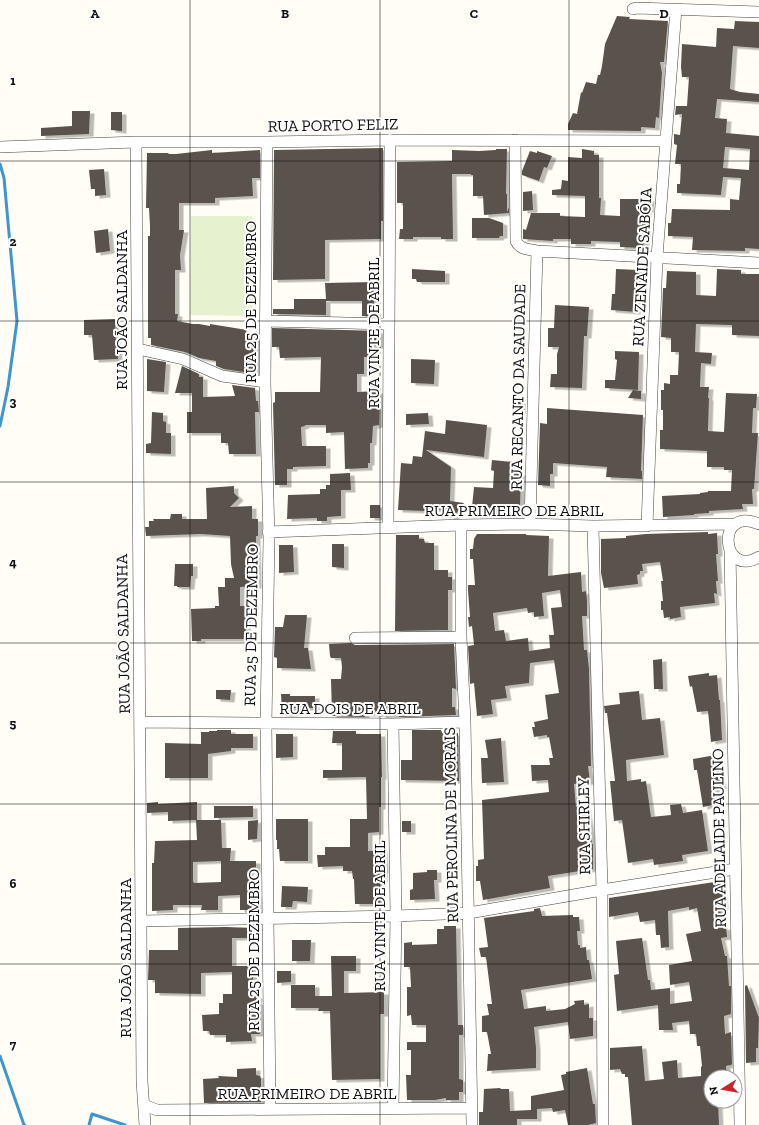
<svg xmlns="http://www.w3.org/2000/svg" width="759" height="1125" viewBox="0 0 759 1125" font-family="'Zilla Slab',serif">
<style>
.pitch{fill:#e6f2cf}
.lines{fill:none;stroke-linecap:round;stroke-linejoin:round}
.stream{stroke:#3f96cf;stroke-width:3}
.building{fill:#5a524d;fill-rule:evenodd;filter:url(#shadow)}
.minor-casing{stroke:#444;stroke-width:12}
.minor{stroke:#fff;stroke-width:11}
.grid{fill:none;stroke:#111;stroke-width:1;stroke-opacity:0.55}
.labels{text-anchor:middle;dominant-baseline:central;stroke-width:4;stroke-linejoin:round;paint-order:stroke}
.street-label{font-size:16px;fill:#111;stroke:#fff}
.grid-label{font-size:13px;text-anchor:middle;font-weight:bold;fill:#111;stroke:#fff;stroke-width:4;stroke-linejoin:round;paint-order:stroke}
</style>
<defs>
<filter id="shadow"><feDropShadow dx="4.5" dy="2.5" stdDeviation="0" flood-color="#0004"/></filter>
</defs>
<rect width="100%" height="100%" fill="#fffdf5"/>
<path class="pitch" d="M191,216H253V316L190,315Z"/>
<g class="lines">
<path class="stream" d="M0,164L4,178L17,321L8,387L0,426
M0,1056L24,1125H25
M89,1125L92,1114L125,1125"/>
</g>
<path class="building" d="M617,16L630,17L629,19L668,21L664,62H660L662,73L659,118L656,117L655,128L641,127V131L568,130V124L573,113L577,114L581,92L582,93L586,82L596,84L598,75H600L602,66L605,44Z
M735,21L759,22V48L733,46L730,89L740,92L759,94V102L717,99L715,118L727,119L726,133L759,136V249L745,248V251L692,250L693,237L668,236V223H671L672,209L730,210V199L739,200L741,178L723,177L721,195L677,193V184H680L681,164H675L677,145L674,144V134L680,135L682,114L675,115L676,106H687L689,77H682L681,67L682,44L716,47L717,28L734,29ZM725,147L750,149L749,170L723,168Z
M72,111H90L89,134L41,136V128L72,126Z
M111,112H122V131L111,130Z
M383,148V221H381V239L325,240V279L273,280L274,150Z
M496,149H507L506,194H507V212L509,207V213L484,215L483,196H473V175H471V174H452L453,239H441V237H413V239H399L400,229H403V203H397V162L452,161V150L479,151L496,150Z
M582,149L594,151V155H599V198H601L600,215L620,216V199H650L649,210H647L645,242L641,248L620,247V242L591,241V244H571V239H553V241L523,239V229L526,230L531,213H560V216L585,217V196L552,195V190L561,189L562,180L568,181V157L582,158Z
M212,150V153L260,150V178H252L253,196L215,198V203H179V230H184L180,255L181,270H175V314H178L177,321L193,324H199L210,326V324L247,330L246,332L258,334V347H256L255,363H257L256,374L224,369L216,366V361L199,358L185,352L151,345V338H148V236H150V226L149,208H146L147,153H168L169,154H176Z
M530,151L537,153V151L552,156L547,168L544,167L539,181L522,175V171Z
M104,169L106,195L95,196V189H91L89,170Z
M532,191L533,210L523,211V192Z
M472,218H489L503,223V236H500L499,238H472Z
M108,229L110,251L96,253L94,231Z
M412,269L445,271V282H417L416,279H412Z
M616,269L639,270L638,285L636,284V312L611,310L612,294H615Z
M717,269L741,270V274H759V336L732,335V325L696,324L695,352L712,353L711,364L701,363L700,387H709L708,398H709L708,431L724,432L726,393L757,394L756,408H753L752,433H758L754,489H752L753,504H742L743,509L709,511V513L694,514V515L663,517L662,496L700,494V493L708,492V491H731L732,470H724V467H707V451L660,449V430H663V410H661V390H664V383L670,384V375H678L679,352H671V338L661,337L663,288H666L667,271L696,272V295L716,296Z
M374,282V317L362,316V301H326V315L273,314V309H294V299H326L325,283Z
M555,305L589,307L587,336H584L582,388L550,387L551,374H557V354L559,347H548V328H554Z
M115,319L116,344H117L118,359L94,360L92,335H84V320Z
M272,328L381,331V346H370V357H364V374H357V392L380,391L379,425L373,426L372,443H370V463H368V468L345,469L344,432L326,433V425H305V426L301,427L302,446H326V466L293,467V469H287V485H275L273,403L275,402V392H320L321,357L280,358L279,347H272Z
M615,351L639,352L638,390L605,388V380H615L617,360L615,359Z
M147,359L166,362L164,392L147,391Z
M411,359L435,360L434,384L411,383Z
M182,366L199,374V377H203V397L235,396L232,385L255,388L256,401H258L259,412H255L256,454H229L228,443H221V433H187V412H192V393H175Z
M633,390L641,391V399L628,398Z
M512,401H521V412H512Z
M547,408L643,415L641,471H642V479L606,477L607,467L553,463V474H550V486L538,485L540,423L547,424Z
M152,412L163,413V421L166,422V433H171V454L146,453V444L151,443Z
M428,413L429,424L406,425V414Z
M446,420L487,425L484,457L426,450L451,467L450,501L464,503L455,515V518H450L448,510L425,509V511L398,510L401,463L412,464L413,456L422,457L425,431L445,434Z
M492,460L514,462L513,472L521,473L520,508L515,516L492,515V508L472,507L474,487L493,488L494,471L491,470Z
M350,473L351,490H341V516L327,517V521H317V518L287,519L288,495L320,494V489H326V485H330V474Z
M234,486V493L239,498L230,507L252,506V519H258V536H256L257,586L240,587V606H246V639H201V641H192L191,609L215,608V606H219L218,587H225V578H234L231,564L230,536L201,534L146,536L145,527H149V521H154L153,519H170L171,514H182V519H207L206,488Z
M370,505H380V518H370Z
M708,532V534L717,533L718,554H716L718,581H716L717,594L714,593L715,603L680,607L681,617L670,619V617L664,618L663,610H661V601H663L661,581H663L660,562L642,564L643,571H640V574L637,575L638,584L604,588L601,573V539L626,538V536L646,534Z
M477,534H526V535L549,536L548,576L581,572L582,592L586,591L587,600V616H582L584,650H587L589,669L591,766H588L590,782L574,784L576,807L586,806L592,844H593V869L548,876L550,888L483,900L480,881H476V866H478V860L484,859L482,800L549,792L548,780L532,781L531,765H550L549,758H553L549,737H547V735L534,737L532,727H535L534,722L548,719L545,695L559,693L554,660L530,663L529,683L505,686L507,698L491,700L493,714L477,716L474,683L470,684L468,646L474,645L472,626L469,627L468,617H470L468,590V585H475L473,559H470V549H473L474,539ZM560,590L562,607L551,608L554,635H549L550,648L529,651L528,638L506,641L504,630L495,631L493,613L527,608L528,613L534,612V617L544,616L542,593Z
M396,535H419V539H424L425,543H434V570H448V577H452V590H448V630L395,631Z
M332,544H344V568L332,567Z
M279,545H293L294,572L279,573Z
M175,564H193V576H191L190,587H177V586H174Z
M285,615H307L304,648H308L311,669L277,668V658L274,657L275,627H283Z
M351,643L355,645L454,644L456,689L452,688V707H455L456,715L399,717V715L381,716V714H365V717L332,716L331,679H341L342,667L341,658H331L330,656L329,644Z
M662,659L663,689H654L653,660Z
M709,673V676L717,675L719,700H720L722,740L711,742L708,711L697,712L692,686L690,687L688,676Z
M216,690H231L230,700L216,699Z
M639,691L642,720L660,718L664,755L626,760L627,781L641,779V782L646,781L651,817L671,815L670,805L681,804L683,813L702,810L708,851L682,855L683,861L654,865L653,859L628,863L622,820L614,821L610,781H615L607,713H605L604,706L620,704L619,693Z
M281,694H290V696H315V708H293V714H282Z
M217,730H231V734H253V748H231V751L208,754V778H165V743L201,744V732H209V731H217Z
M412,730H441L442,733H458L459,781L401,780V760H412Z
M333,731H356V734H381L382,777H381V807H379V832L368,833V851L383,850L384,871H383V880H380V904H355L354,879H353L352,871H343V866L318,867L317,855H325V847H350V819H367L366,777L323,778V770H342V743H332Z
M276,734H293V757L276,758Z
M501,738L504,782L482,783L481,758H488L485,740Z
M716,755L722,787L715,788L717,804L703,807L697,770H694L693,759Z
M158,802V804L197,802V820H221L222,848H231L230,861H256V871H249V896L257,895V910H240V895L218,896V910H201L202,905H173V910L152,911V863H154L155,841L197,840L196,820L168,821V812L147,813V803ZM221,861V882L194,883L193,881V862Z
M214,806H253V817L214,818Z
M276,819H308V861H280L279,849H277V840H276Z
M258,820L257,839L248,840V821Z
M402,821H411V832H402Z
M427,870H437V880H434L435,899L410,900V890L413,889V873L427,872Z
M721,881L724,907H720L723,928L726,927L727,937L721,938L725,956H727L729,986H731V1014L724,1016L725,1034L731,1032L732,1064L731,1065L726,1066L727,1077H711V1101H718L719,1125H632L628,1077H625V1074H622L620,1069L610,1070V1048L642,1046L645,1081L664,1079L662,1062L677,1060L678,1078L701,1076V1067L702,1066L700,1046H697L696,1034H690L689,1021L672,1023L673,1030H659L658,1005L617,1011L614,975L619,974L616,941L642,938L648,980H650L651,990L670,988V1004L692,1001L689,982L670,985L669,965L692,961L686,934L701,931L697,908L689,910V907L668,911L669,947L661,948L660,935H656L655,920L640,922L638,912L609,917V898Z
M282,886L308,887L307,902L293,901L292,907H281Z
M540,908L542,916L573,915V917H579L580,931H577L578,945H580V948L586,947L587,960H589L592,979L521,990L524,1009L546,1006V1011L565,1009L575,1004L574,1001L584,1000V1005L589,1004V1018H593V1036L570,1039L568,1022L534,1027L536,1048V1068L487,1071L488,1054H491L487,1032H482V1016L489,1015L487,1004H492L486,957H481L479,948L488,947L484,918L534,911V909Z
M444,926H456L458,1025H463V1035H459V1079L463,1080V1092H459V1100H446V1098L435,1100H407L406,1075H411V1050H407V1042H426V1025H412L411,1015L407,1016V987H411L410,967H404V943L412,942V945L437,944V929H444Z
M226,927L254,928V938H232V966H253V996H258L257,1002H261L260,1034H251L252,1041L226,1042V1035H210L209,1031H203L202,1015L219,1014V1003H223V994H232V972L201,973V994L155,993V980H148L149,950H178V928Z
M292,940H311L310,961H292Z
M331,956H356V971H344V993L384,992V1014H380V1079L332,1080L330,1011H318L319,1008H291V985H315V996H332Z
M277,971H291V982L277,983Z
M747,985L759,1018L758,1048H756V1062L746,1063L745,986Z
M256,1068V1075L260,1076L261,1079V1102L204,1103L203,1079L219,1078L218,1076L237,1077V1069Z
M587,1068L593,1104H595L596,1123L588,1125H568L565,1110L553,1112L552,1108L537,1109V1119H517V1125H479V1112H483L484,1089L500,1088L501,1089H509L510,1111L531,1110V1096L564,1090L561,1075L566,1074V1072Z"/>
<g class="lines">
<defs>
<path id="minor" d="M633,9L636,8L759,12
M515,140L516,241C520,250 529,249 537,251L759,263
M136,142L142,1081L145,1125
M267,142L265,382L269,538L266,724L270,1109
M0,147L136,142H267L390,140L666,141
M266,321L388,324
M138,349L183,359L222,376L265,382
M530,524L537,251
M759,524C715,505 721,579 759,557
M461,525V637L465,722L472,1125
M388,526L390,140
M593,526L602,890L603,1125
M647,526L657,257L676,9
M268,532L461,525L530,524L593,526L736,524
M730,550L740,1125
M355,638L461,637
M140,722L393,724L465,722
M393,724L396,916L393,1108
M141,921L396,916L469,913L602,890L735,869
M144,1105L157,1110L472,1108"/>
</defs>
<use href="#minor" class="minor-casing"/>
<use href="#minor" class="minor"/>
</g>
<path class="grid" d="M190,0V1125M380,0V1125M569,0V1125M0,161H759M0,321H759M0,482H759M0,643H759M0,804H759M0,964H759"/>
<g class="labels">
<g class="street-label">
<text transform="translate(333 125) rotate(-1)">RUA PORTO FELIZ</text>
<text transform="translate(642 267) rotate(-87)">RUA ZENAIDE SABÓIA</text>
<text transform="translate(250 302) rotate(-90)">RUA 25 DE DEZEMBRO</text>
<text transform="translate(121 310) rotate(-90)">RUA JOÃO SALDANHA</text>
<text transform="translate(373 333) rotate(-90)">RUA VINTE DE ABRIL</text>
<text transform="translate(518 387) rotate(-89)">RUA RECANTO DA SAUDADE</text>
<text x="514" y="510">RUA PRIMEIRO DE ABRIL</text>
<text transform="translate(251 625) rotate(-89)">RUA 25 DE DEZEMBRO</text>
<text transform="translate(123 634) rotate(-91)">RUA JOÃO SALDANHA</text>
<text x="350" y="708">RUA DOIS DE ABRIL</text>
<text transform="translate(451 825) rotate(-91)">RUA PEROLINA DE MORAIS</text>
<text transform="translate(584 826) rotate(-91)">RUA SHIRLEY</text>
<text transform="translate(719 838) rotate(-91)">RUA ADELAIDE PAULINO</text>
<text transform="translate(379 916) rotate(-90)">RUA VINTE DE ABRIL</text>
<text transform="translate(253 950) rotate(-90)">RUA 25 DE DEZEMBRO</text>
<text transform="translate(125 958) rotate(-90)">RUA JOÃO SALDANHA</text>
<text x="307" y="1093">RUA PRIMEIRO DE ABRIL</text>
</g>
</g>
<g class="grid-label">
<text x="95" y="18">A</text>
<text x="285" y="18">B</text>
<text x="474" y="18">C</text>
<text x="664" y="18">D</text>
<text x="13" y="85">1</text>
<text x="13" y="246">2</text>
<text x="13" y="406">3</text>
<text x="13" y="567">4</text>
<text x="13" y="728">5</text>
<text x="13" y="888">6</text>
<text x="13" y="1049">7</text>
</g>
<g transform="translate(723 1089) rotate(259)"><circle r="19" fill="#ffffff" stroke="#a0a0a0"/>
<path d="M0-3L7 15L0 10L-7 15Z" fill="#c4262e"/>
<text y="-6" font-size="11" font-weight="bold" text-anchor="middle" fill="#111111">N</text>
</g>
</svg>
